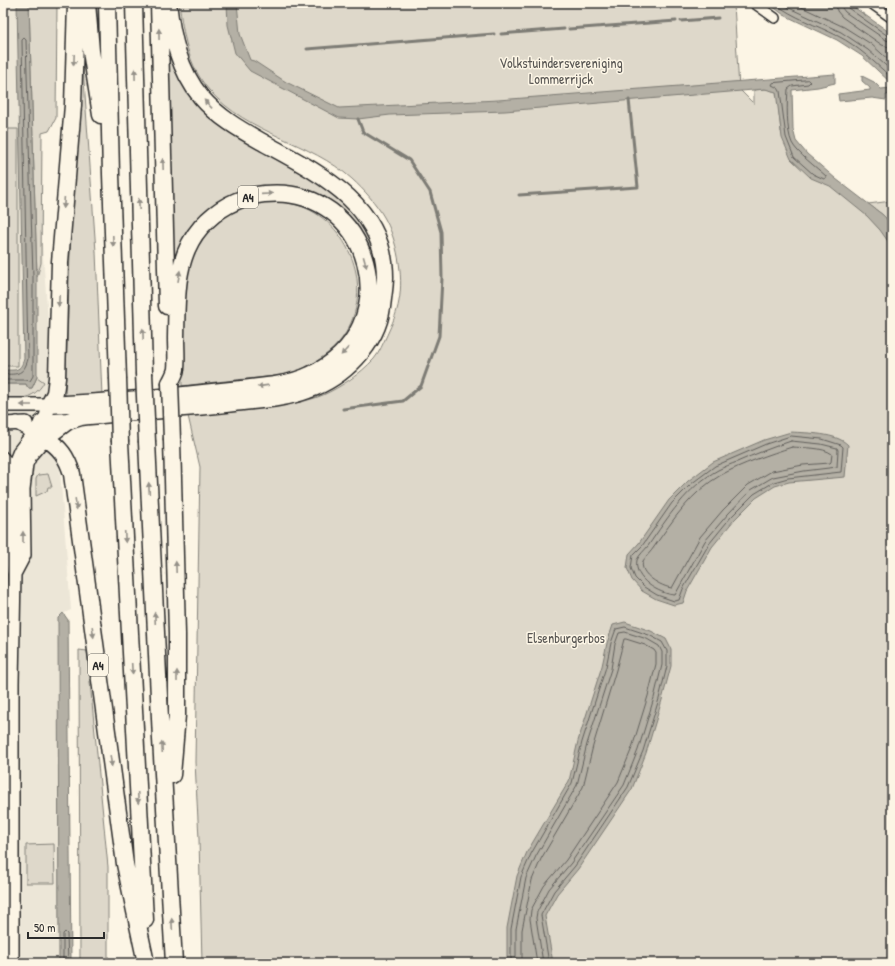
<svg xmlns="http://www.w3.org/2000/svg" width="895" height="966" viewBox="0 0 895 966" font-family="'Patrick Hand',sans-serif">
<style>
.built{fill:#ece6d7}
.green{fill:#ded8ca;stroke:#84827a}
.water{fill:#b4b0a5;stroke:#7d7b74}
.lines{fill:none;stroke-linecap:round;stroke-linejoin:round}
.shore{stroke:#62605c;stroke-width:1}
.stream{stroke:#7d7b74;stroke-width:3}
.street-casing{stroke:#2b2b2b;stroke-width:12}
.secondary-casing{stroke:#2b2b2b;stroke-width:16}
.highway-casing{stroke:#2b2b2b;stroke-width:19}
.street{stroke:#fcf5e5;stroke-width:9}
.secondary{stroke:#fcf5e5;stroke-width:13}
.highway{stroke:#fcf5e5;stroke-width:16}
.tram{stroke:#2b2b2b;stroke-width:1}
.highway-bridge-casing{stroke:#2b2b2b;stroke-width:19;stroke-linecap:butt}
.highway-bridge{stroke:#fcf5e5;stroke-width:16}
.oneway{fill:#949088}
.labels{text-anchor:middle;dominant-baseline:central;stroke-width:3;stroke-linejoin:round;paint-order:stroke}
.shield{fill:#fcf5e5;stroke:#6a6863;stroke-width:1}
.shield-label{font-size:13px;font-weight:bold;fill:#2b2b2b}
.park-label{font-size:14px;fill:#585653;stroke:#fcf5e5}
</style>
<rect width="100%" height="100%" fill="#fcf5e5"/>
<filter id="ink" filterUnits="userSpaceOnUse"><feTurbulence type="fractalNoise" baseFrequency=".025" numOctaves="2"/><feDisplacementMap in="SourceGraphic" scale="8" xChannelSelector="R" yChannelSelector="G"/><feConvolveMatrix kernelMatrix="1 2 1 2 8 2 1 2 1" color-interpolation-filters="sRGB"/></filter>
<g filter="url(#ink)">
<path class="built" d="M3,3H23L71,610L58,616L60,963H3Z"/>
<path class="green" d="M29,3H57L56,118L49,131L42,133L41,263L37,277Z
M179,3L734,4L739,89L754,104V90L766,89L777,92L781,132L892,240V963H202L199,839L195,762L200,467L188,416C210,413 232,411 254,408C277,406 301,404 323,395C341,387 360,374 374,359C380,352 383,343 387,335C392,324 397,313 399,301C404,276 397,239 384,217C376,203 364,190 352,179C310,141 249,135 209,90C188,66 183,33 179,3Z
M3,9H5V125H3Z
M80,23L96,252L102,396L65,400L71,225L77,137Z
M171,58L186,90L205,114L221,127L238,138L313,174L360,213L382,274L371,323L377,294L376,279L372,257L366,243L358,230L296,189L274,187L230,197L173,277L167,60Z
M3,129H18V366H3Z
M256,201C271,202 287,201 301,206C354,226 376,296 340,341C331,352 319,360 307,367C293,376 273,376 257,378C232,380 207,383 182,386L180,296L189,254L215,219Z
M892,201V225L883,215L868,204Z
M37,377L44,382C38,394 28,398 16,399C11,399 7,400 3,398V384H26L28,388H32Z
M48,474L52,487H48L47,491L36,496V479L38,475Z
M79,650L87,651L108,867V963H80Z
M54,844L55,883H26V845Z"/>
<path class="water" d="M17,3H29L37,277V377L32,388H28L26,384H3V370C16,370 20,372 24,359Z
M227,3H237L240,34L250,60L254,61L286,82L339,108L498,100L835,74V83L818,87L792,90L793,129L796,141L807,154L836,179L883,215L892,225V247L880,230L867,216L830,186L811,178L791,159L782,138L776,92L765,89L505,111L390,115L358,119L339,118L250,71L235,53L228,25Z
M768,3H848L892,34V84L862,56L837,40L784,15Z
M862,76L874,82L881,89L891,88L892,86V94L886,95V100L872,98L839,101L838,94L870,90V88L862,81Z
M791,432C807,433 837,433 848,445L845,477L789,482L775,486L756,498L734,520L712,547L687,591L683,603L674,605L656,599L642,591L632,580L627,568L629,554L639,543L669,500L688,481L713,462L764,440Z
M63,613L68,620L71,963H59L58,618Z
M625,622L651,631L666,639L671,649V666L662,700L646,753L632,789L578,869L557,894L545,916L553,963H507V928L517,876L527,852L569,781L578,741L602,666L607,643L613,625Z
M892,728V909L888,878L892,838Z"/>
<g class="lines">
<path class="shore" d="M774,3C794,18 816,25 838,36C858,46 875,63 892,78
M783,3L789,8L841,32L868,50L892,71
M793,3L844,27L871,44L892,63
M836,3L837,11L842,17L882,45L892,48
M842,3V8L845,12L886,40L892,42
M847,3L848,8L888,36L892,37
M808,80L810,82L808,84L792,86L788,89C787,103 786,130 792,143C797,153 816,167 826,176V178L824,179L813,174L794,157L786,137L780,91L778,88L772,85L773,83Z
M3,374C18,375 24,374 28,359L22,40L24,38L26,40L33,277V376L30,381L26,380H3
M791,436L822,439L841,445L843,447L841,472L788,478L774,482L754,494L731,517L709,544L683,589L679,600L674,601L657,595L644,587L635,578L631,568L633,555L642,546L672,503L691,484L715,466L766,444Z
M791,441L821,444L837,448L838,450L837,467L804,471L773,477L751,490L728,514L705,541L675,595C659,594 633,579 637,560C639,555 645,550 648,546C668,517 687,487 718,470C724,467 731,464 737,462C755,454 773,447 791,441Z
M792,447C804,448 823,447 832,454L831,462L830,463L803,465L772,471L748,485L723,510L700,537L672,588C662,587 638,574 643,561C645,557 651,552 654,547C673,520 691,492 721,475C741,464 770,454 792,447Z
M63,963V934L65,932L67,934L68,963
M511,963V929L521,877L531,854L572,783L582,742L606,667L611,643L616,629L625,627L649,635L662,642L667,651V666L659,699L643,751L628,787L575,866L554,891L541,915L549,963
M516,963V929L526,878L536,856L577,785L587,744L611,669L615,644L619,633L625,632L647,639L659,646L662,652V665L654,698L638,750L624,785L571,863L549,889L537,912L536,918L543,963
M522,963V930L532,880L541,859L583,787L593,746L616,670L624,639H626L645,645L654,650L656,653V664L648,696L632,748L618,782L566,860L544,886L531,910L530,919L537,963"/>
<path class="stream" d="M681,21L718,18
M569,29L676,21
M501,34L564,29
M307,49L494,34
M519,195L638,187L629,100
M343,409L403,401L421,386L439,336L442,278L441,232L430,192L409,160L363,132L358,119"/>
<defs>
<path id="street" d="M754,3L775,18
M871,3L892,18
M3,456L13,468"/>
<path id="secondary" d="M3,405H49L46,417L20,451L13,468L11,555L14,574L12,683V963
M3,424L26,423
M14,574L24,555L23,489L26,464L31,454L45,438L17,423"/>
<path id="highway" d="M87,3L91,51L101,115
M107,3L111,174L118,378
M134,3L144,373
M159,3L167,306
M49,405C110,402 171,397 231,390C256,387 288,386 310,375C411,329 372,183 264,194C239,197 217,209 201,227C174,258 177,300 176,338C176,348 177,359 176,369C175,374 172,379 170,383
M49,405L55,393L57,378L60,262L73,105L76,3
M42,423L68,421
M120,442L145,920
M147,442L161,739L174,963
M172,775L177,715V634L172,440
M146,963L125,864L72,474C67,457 60,447 45,438L68,421L81,417C132,412 183,409 234,403C259,400 285,399 308,390C343,378 377,345 382,307C383,297 385,287 385,277C385,205 319,173 264,143C241,130 219,118 201,97C179,70 172,37 168,3"/>
</defs>
<use href="#street" class="street-casing"/>
<use href="#secondary" class="secondary-casing"/>
<use href="#highway" class="highway-casing"/>
<use href="#street" class="street"/>
<use href="#secondary" class="secondary"/>
<use href="#highway" class="highway"/>
<path class="tram" d="M891,3L892,4"/>
<defs>
<path id="highway-bridge" d="M144,373L147,442
M118,378L120,442
M170,383L172,440"/>
</defs>
<use href="#highway-bridge" class="highway-bridge-casing"/>
<use href="#highway-bridge" class="highway-bridge"/>
</g>
<defs><path id="oneway-solid" d="M-6-.8H1V-3.2L6.5 0L1 3.2V.8H-6Z"/></defs>
<g class="oneway">
<use href="#oneway-solid" transform="translate(159 34) rotate(-91)"/>
<use href="#oneway-solid" transform="translate(74 60) rotate(92)"/>
<use href="#oneway-solid" transform="translate(135 74) rotate(-91)"/>
<use href="#oneway-solid" transform="translate(208 104) rotate(-133)"/>
<use href="#oneway-solid" transform="translate(163 164) rotate(-92)"/>
<use href="#oneway-solid" transform="translate(267 194) rotate(-4)"/>
<use href="#oneway-solid" transform="translate(64 203) rotate(94)"/>
<use href="#oneway-solid" transform="translate(139 204) rotate(-92)"/>
<use href="#oneway-solid" transform="translate(113 241) rotate(88)"/>
<use href="#oneway-solid" transform="translate(365 262) rotate(74)"/>
<use href="#oneway-solid" transform="translate(179 276) rotate(-80)"/>
<use href="#oneway-solid" transform="translate(59 301) rotate(92)"/>
<use href="#oneway-solid" transform="translate(143 334) rotate(-92)"/>
<use href="#oneway-solid" transform="translate(345 351) rotate(133)"/>
<use href="#oneway-solid" transform="translate(263 386) rotate(172)"/>
<use href="#oneway-solid" transform="translate(26 405) rotate(180)"/>
<use href="#oneway-solid" transform="translate(149 488) rotate(-93)"/>
<use href="#oneway-solid" transform="translate(76 504) rotate(82)"/>
<use href="#oneway-solid" transform="translate(23 537) rotate(-90)"/>
<use href="#oneway-solid" transform="translate(125 537) rotate(87)"/>
<use href="#oneway-solid" transform="translate(176 567) rotate(-92)"/>
<use href="#oneway-solid" transform="translate(155 618) rotate(-93)"/>
<use href="#oneway-solid" transform="translate(93 632) rotate(82)"/>
<use href="#oneway-solid" transform="translate(132 669) rotate(87)"/>
<use href="#oneway-solid" transform="translate(177 676) rotate(-90)"/>
<use href="#oneway-solid" transform="translate(162 747) rotate(-93)"/>
<use href="#oneway-solid" transform="translate(111 761) rotate(82)"/>
<use href="#oneway-solid" transform="translate(138 798) rotate(87)"/>
<use href="#oneway-solid" transform="translate(172 924) rotate(-93)"/>
</g>
</g>
<g class="labels">
<g class="shield">
<rect x="238" y="186" width="20" height="22" rx="3"/>
<rect x="88" y="654" width="20" height="22" rx="3"/>
</g>
<g class="shield-label">
<text x="248" y="197">A4</text>
<text x="98" y="665">A4</text>
</g>
<g class="park-label">
<text x="561" y="62">Volkstuindersvereniging<tspan x="561" dy="16">Lommerrijck</tspan></text>
<text x="566" y="637">Elsenburgerbos</text>
</g>
</g>
<rect width="895" height="966" fill="none" stroke="#fcf5e5" stroke-width="16"/>
<rect x="8" y="8" width="879" height="950" fill="none" stroke="#2b2b2b" stroke-width="1.5" filter="url(#ink)"/>
<path d="M28 932v6h76v-6" fill="none" stroke="#2b2b2b" stroke-width="2"/>
<text x="34" y="932" font-size="12" fill="#2b2b2b" stroke="#fcf5e5" stroke-width="3" paint-order="stroke">50 m</text>
</svg>
